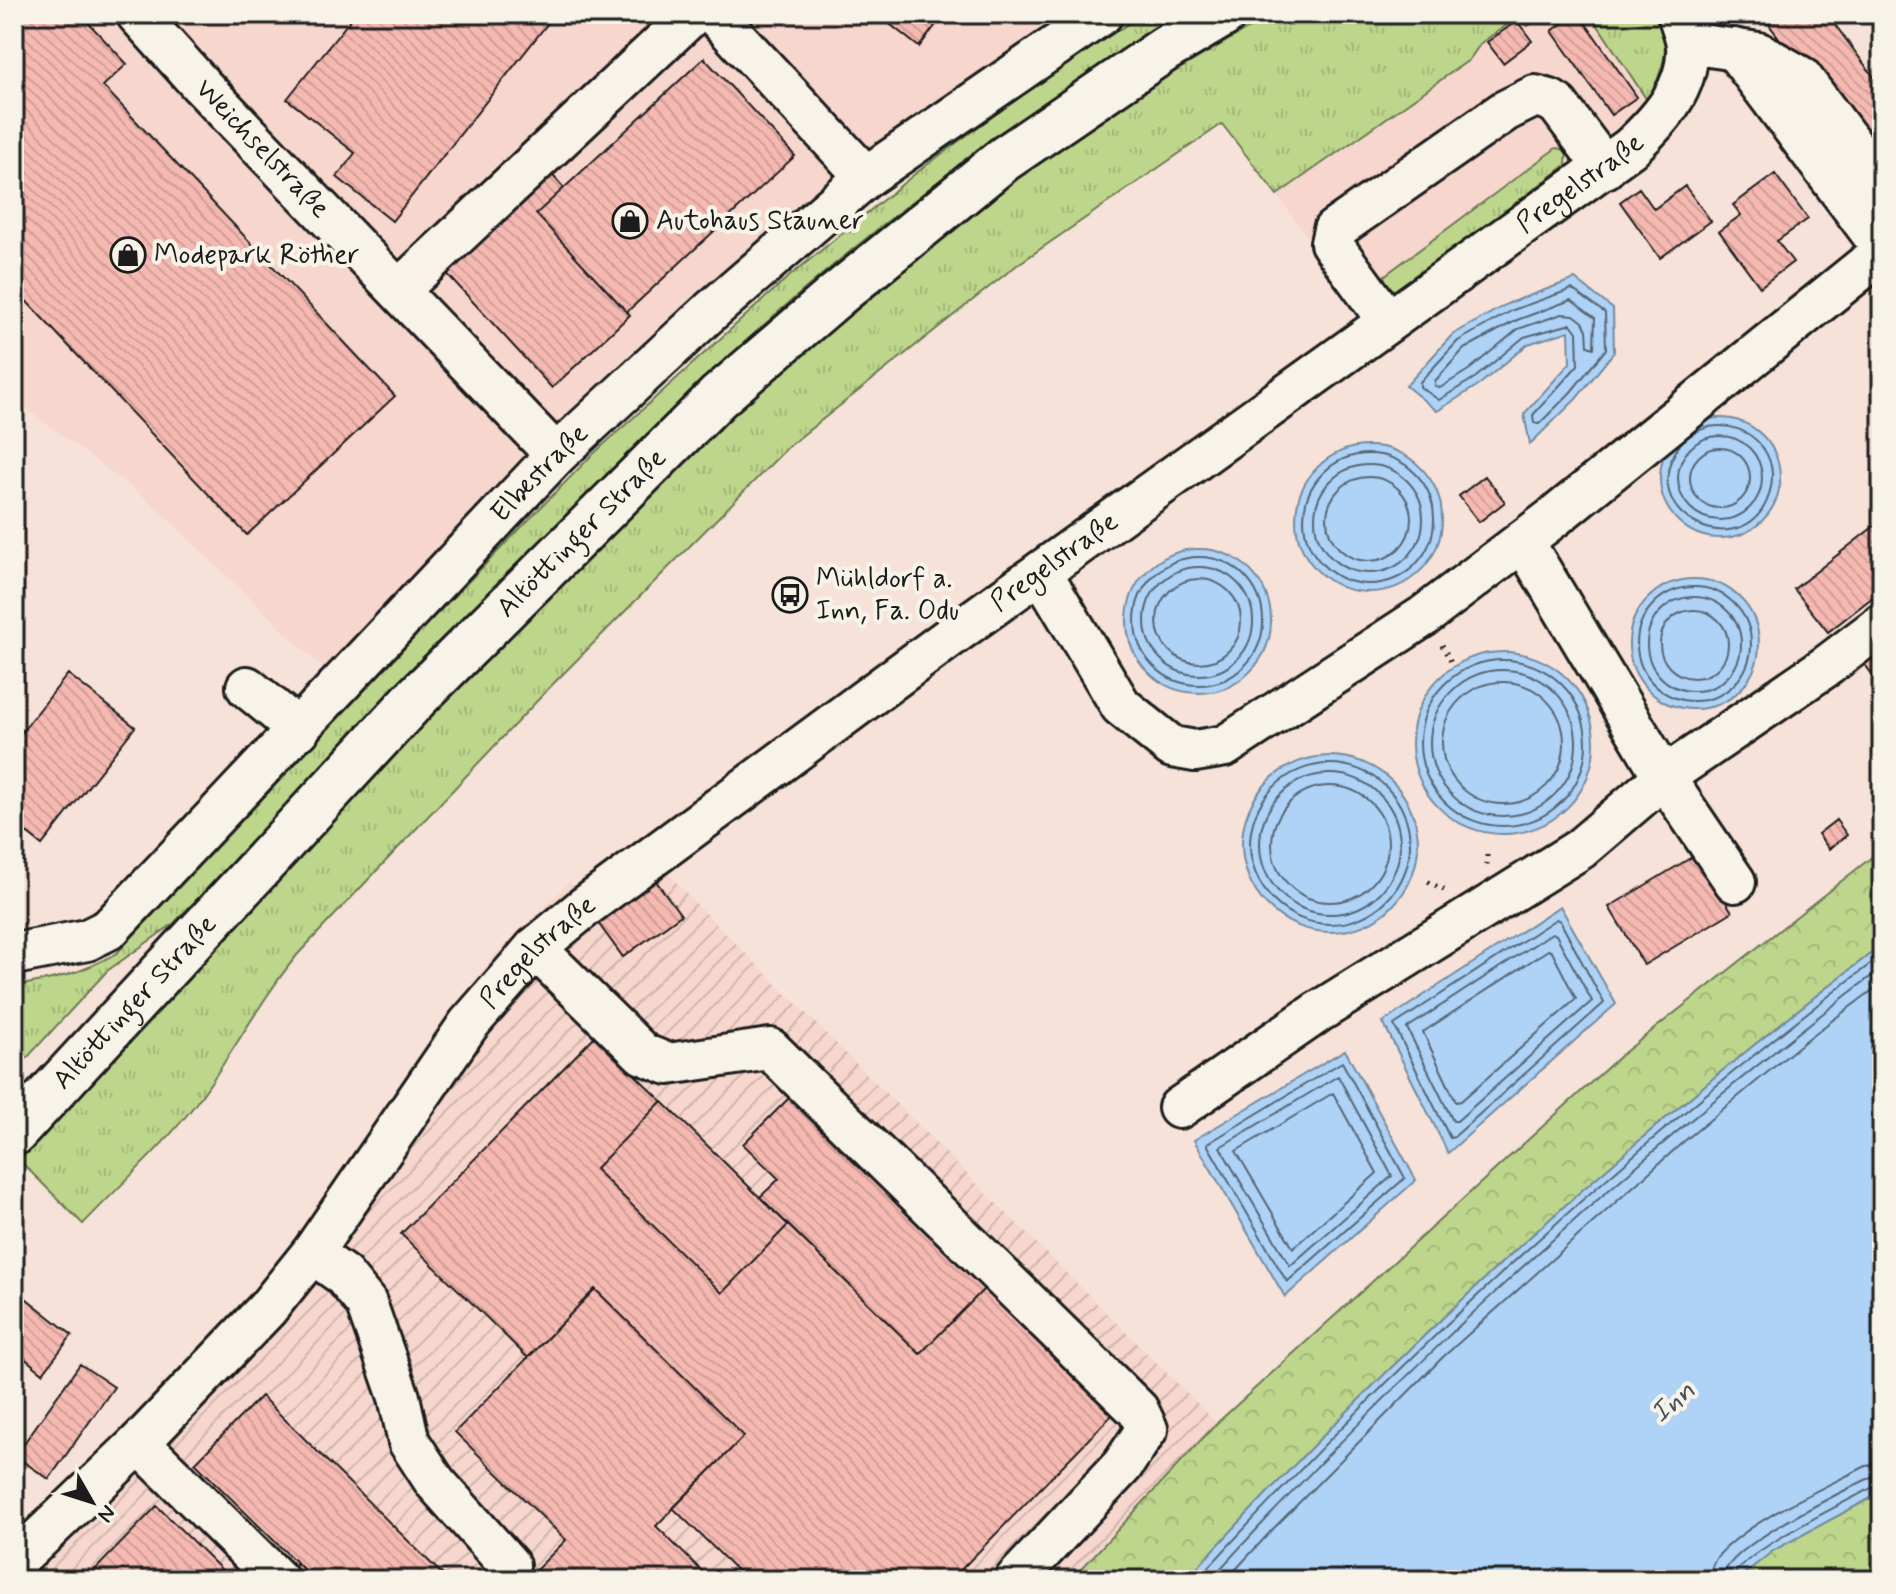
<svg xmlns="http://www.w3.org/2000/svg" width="1896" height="1594" viewBox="0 0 1896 1594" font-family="Mynerve,sans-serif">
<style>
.built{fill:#f6d6cd}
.industrial{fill:url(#industrial-furrows)}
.grass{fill:url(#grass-tufts);stroke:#6c7954;stroke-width:2}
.forest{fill:url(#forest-crowns);stroke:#6c7954;stroke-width:2}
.water{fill:#aed3f7;stroke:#748a9f;stroke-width:2}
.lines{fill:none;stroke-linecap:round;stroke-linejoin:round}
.shore{stroke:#566574;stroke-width:2}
.building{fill:url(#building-back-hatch);stroke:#1c1c1c;stroke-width:2}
.minor-casing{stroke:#1c1c1c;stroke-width:46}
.major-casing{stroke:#1c1c1c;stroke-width:50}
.path{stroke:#1c1c1c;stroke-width:5;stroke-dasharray:2 6;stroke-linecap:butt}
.minor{stroke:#f7f3e8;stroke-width:40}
.major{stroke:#f7f3e8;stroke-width:44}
.labels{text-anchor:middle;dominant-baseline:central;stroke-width:8;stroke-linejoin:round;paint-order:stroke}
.street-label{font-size:28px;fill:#1c1c1c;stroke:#f7f3e8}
.poi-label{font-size:28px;fill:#1c1c1c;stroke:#f7f3e8;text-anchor:start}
.water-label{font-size:30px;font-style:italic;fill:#48535e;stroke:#f7f3e8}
</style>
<defs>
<pattern id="industrial-furrows" width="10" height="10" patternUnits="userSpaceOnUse" patternTransform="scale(2)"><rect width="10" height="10" fill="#f6d6cd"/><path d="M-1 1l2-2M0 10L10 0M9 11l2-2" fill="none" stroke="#d2b7af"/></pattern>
<pattern id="grass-tufts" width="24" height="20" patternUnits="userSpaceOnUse" patternTransform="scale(2)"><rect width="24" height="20" fill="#bdd68c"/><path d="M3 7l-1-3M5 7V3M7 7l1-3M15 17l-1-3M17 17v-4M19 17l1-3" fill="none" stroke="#a2b778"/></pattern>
<pattern id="forest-crowns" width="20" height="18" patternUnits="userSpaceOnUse" patternTransform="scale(2)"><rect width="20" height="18" fill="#bdd68c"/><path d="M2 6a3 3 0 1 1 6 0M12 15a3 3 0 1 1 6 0" fill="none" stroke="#a2b778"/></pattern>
<pattern id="building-back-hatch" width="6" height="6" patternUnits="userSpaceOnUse" patternTransform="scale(2)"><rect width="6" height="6" fill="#f5b9b2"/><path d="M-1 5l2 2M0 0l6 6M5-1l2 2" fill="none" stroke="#d19e98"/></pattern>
</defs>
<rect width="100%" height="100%" fill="#f6e2d8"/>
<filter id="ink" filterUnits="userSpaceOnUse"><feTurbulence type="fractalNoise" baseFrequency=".0125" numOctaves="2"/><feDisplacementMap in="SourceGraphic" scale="16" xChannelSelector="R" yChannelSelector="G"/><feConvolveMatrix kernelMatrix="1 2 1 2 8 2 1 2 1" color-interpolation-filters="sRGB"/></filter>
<g filter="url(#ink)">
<path class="built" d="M14,14H1074L831,183L695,293L539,439L325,670L148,500L14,399Z
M1546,14H1588L1593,18L1647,100L1640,116L1613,140L1601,130L1572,153L1566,165L1398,293L1365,314L1277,195L1468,60L1481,43L1517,18L1528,26Z"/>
<path class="industrial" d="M663,868L693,901L1217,1423L1071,1580H14L286,1262L412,1065L492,958L570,882L601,919Z"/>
<path class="grass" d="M1144,14H1180C1060,89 946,172 837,262C717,361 608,472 500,583C391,696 282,810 173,924L107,971L14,1072V986C54,980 82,973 117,953L428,623L590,457L786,279L916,173L1052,72Z
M1273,14H1546L1528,26L1517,18L1481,43L1469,60L1277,195L1222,124L1017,265L789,446L552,685L298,954C260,1000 233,1054 197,1102C166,1144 119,1186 83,1224L19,1160L316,836L656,478L960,218L1132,97Z
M1588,14H1656C1673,44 1663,73 1647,100L1593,18Z
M1556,148L1567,150L1566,165L1398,293L1386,288L1384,276Z"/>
<path class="forest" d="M1882,849V945C1631,1135 1398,1348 1186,1580H1071L1217,1423L1620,1056Z
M1882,1492V1580H1736L1774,1550Z"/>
<path class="water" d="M1575,279L1613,309L1614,352L1576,399L1530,444L1524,414L1570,363L1569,331L1528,344L1480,384L1437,411L1406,386L1452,335L1509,303Z
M1660 478a60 60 0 1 1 120 0a60 60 0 1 1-120 0Z
M1296 519a73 73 0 1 1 146 0a73 73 0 1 1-146 0Z
M1127 621a72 72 0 1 1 144 0a72 72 0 1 1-144 0Z
M1629 644a65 65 0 1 1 130 0a65 65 0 1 1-130 0Z
M1412 743a91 91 0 1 1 182 0a91 91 0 1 1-182 0Z
M1242 844a88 88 0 1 1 176 0a88 88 0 1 1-176 0Z
M1560,906L1616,1004L1448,1153L1383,1022Z
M1882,945V1492L1774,1550L1736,1580H1186C1398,1348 1631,1135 1882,945Z
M1345,1050L1416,1180L1285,1297L1194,1140Z"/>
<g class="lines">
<path class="shore" d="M1572,289L1605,313L1606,349L1570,393L1539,424L1534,423L1533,415L1578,365L1577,332L1571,324L1524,337L1476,377L1439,400L1420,387V382L1458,341L1513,310Z
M1571,300L1595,318L1594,348L1588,346L1587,330L1583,322L1574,315L1562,314L1518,329L1470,369L1440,388L1435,386V381L1464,349L1517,320Z
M1678 478a42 42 0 1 1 84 0a42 42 0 1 1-84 0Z
M1681,443C1628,516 1746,568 1769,495C1774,479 1773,462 1763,448C1746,425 1714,419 1691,435
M1690 478a30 30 0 1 1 60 0a30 30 0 1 1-60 0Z
M1304 519a65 65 0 1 1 130 0a65 65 0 1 1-130 0Z
M1315 519a54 54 0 1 1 108 0a54 54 0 1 1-108 0Z
M1327 519a42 42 0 1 1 84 0a42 42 0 1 1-84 0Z
M1135 621a64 64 0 1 1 128 0a64 64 0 1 1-128 0Z
M1145 621a54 54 0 1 1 108 0a54 54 0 1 1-108 0Z
M1157 621a42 42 0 1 1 84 0a42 42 0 1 1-84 0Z
M1637 644a57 57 0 1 1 114 0a57 57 0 1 1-114 0Z
M1647 644a47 47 0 1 1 94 0a47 47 0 1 1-94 0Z
M1660 644a34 34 0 1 1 68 0a34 34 0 1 1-68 0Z
M1420 743a83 83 0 1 1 166 0a83 83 0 1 1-166 0Z
M1430 743a73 73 0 1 1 146 0a73 73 0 1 1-146 0Z
M1442 743a61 61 0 1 1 122 0a61 61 0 1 1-122 0Z
M1250 844a80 80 0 1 1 160 0a80 80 0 1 1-160 0Z
M1260 844a70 70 0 1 1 140 0a70 70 0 1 1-140 0Z
M1272 844a58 58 0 1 1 116 0a58 58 0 1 1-116 0Z
M1556,919L1560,921L1604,1003L1454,1137L1450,1138L1394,1025Z
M1552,933L1556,935L1592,1001L1457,1121H1453L1407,1028Z
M1548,950L1552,952L1576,999L1461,1101L1456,1102L1423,1032Z
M1342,1062L1405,1178L1287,1282L1207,1144Z
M1338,1076L1392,1176L1290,1266L1220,1147Z
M1333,1093L1377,1173L1293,1248L1236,1151Z
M1197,1580C1405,1351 1635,1142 1882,955
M1210,1580C1414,1356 1640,1151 1882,968
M1226,1580L1273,1529L1443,1357L1682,1143L1809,1038L1882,983
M1710,1580C1710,1571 1712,1564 1717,1557C1749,1520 1822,1489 1866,1466L1882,1463
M1722,1580C1723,1547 1841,1493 1871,1477L1882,1475
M1732,1580C1735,1555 1850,1500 1875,1486L1882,1485"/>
</g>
<path class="building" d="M20,14H80L127,64L103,86L395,396L247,535L14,288V19Z
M355,14H555L392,221L337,177L355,153L287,99Z
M877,14H944L919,47Z
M1575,14H1579L1637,97L1611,115L1552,31Z
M1761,14H1827L1882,88V175Z
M1517,21L1532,41L1503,63L1487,42Z
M704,58L795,156L627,312L536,214Z
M547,169L564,188L536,214L630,315L552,388L441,267Z
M1775,174L1808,219L1777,241L1793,262L1760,287L1719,231L1741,215L1733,205Z
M1685,186L1711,221L1660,258L1620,202L1639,188L1654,209Z
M1485,476L1505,502L1479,522L1459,496Z
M1882,520V590L1828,632L1794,589Z
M1882,644V687L1862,661Z
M68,674L135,727L42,845L14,823V742Z
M1836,820L1847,835L1829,849L1818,834Z
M1697,854L1732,912L1644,965L1609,907Z
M656,881L681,915L623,957L598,923Z
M595,1036L662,1101L595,1169L722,1293L788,1225L920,1354L985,1288L1113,1414L951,1580H747L673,1508L744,1436L595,1289L528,1358L401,1234Z
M790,1097L985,1288L920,1354L760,1197L779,1179L743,1144Z
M662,1101L788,1225L722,1293L595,1169Z
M595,1289L744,1436L656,1526L711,1580H526L566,1540L455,1432Z
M22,1295L72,1335L43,1373L14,1350V1305Z
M80,1364L114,1387L49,1479L15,1456Z
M261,1396L448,1580H314L311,1577L195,1463Z
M157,1506L232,1580H85Z
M297,1563L311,1577L308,1580H280Z"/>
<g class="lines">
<defs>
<g id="minor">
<path id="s1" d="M137,14L201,85L556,455"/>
<path d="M714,14L866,177"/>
<path d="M1687,43L1759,53L1801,77L1882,185"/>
<path d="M1734,49L1882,247"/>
<path d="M400,289L693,14"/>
<path d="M1388,321L1331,243L1334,230L1505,111L1535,96L1550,100L1558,105L1605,168"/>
<path d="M1523,541L1664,777L1828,665L1882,624"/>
<path d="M1041,572L1121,706L1172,747L1195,751L1225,746L1424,616L1553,518L1882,252"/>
<path d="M247,687L299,730"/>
<path d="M535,948L643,1054L668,1064L770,1049L1138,1410L1147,1429L1122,1466L1015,1580"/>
<path id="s2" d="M14,954L87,940L109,929L556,455L711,311L866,177L1102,14"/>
<path d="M1179,1108L1318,1012L1580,849L1664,777L1735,882"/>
<path d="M312,1253L343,1275L366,1303L399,1397L409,1442L435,1482L509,1565"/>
<path d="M139,1443L278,1580"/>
<path id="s3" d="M14,1563L139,1443L267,1309L312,1253L468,1025L535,948L586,906L950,637L1630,148C1659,121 1690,88 1687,45C1686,35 1681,24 1678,14"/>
</g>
<g id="major">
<path id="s4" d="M14,1133L415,699L718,397L838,294L1004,159L1165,49L1224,14"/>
</g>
</defs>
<use href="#minor" class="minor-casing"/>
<use href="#major" class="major-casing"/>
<path class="path" d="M1442,645L1451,662
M1487,865V850
M1428,882L1446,891"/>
<use href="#minor" class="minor"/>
<use href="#major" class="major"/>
</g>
</g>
<defs>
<symbol id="shop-ring" viewBox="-11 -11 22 22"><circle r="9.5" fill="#f7f3e8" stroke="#1c1c1c" stroke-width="1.5"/><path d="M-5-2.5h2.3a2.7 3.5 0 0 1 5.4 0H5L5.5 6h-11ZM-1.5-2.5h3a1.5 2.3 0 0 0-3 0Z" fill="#1c1c1c"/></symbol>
<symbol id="bus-ring" viewBox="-11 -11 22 22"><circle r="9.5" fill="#f7f3e8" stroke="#1c1c1c" stroke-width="1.5"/><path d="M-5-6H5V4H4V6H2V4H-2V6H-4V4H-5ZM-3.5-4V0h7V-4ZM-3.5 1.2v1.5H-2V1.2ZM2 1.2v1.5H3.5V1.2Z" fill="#1c1c1c"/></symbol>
</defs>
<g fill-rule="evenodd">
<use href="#shop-ring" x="610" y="201" width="40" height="40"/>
<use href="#shop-ring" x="108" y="235" width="40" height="40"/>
<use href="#bus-ring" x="770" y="575" width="40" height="40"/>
</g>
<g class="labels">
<g class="street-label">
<text stroke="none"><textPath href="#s1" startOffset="184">Weichselstraße</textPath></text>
<text stroke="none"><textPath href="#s3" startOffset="2104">Pregelstraße</textPath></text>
<text stroke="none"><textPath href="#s2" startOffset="726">Elbestraße</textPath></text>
<text stroke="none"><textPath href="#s4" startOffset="826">Altöttinger Straße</textPath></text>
<text stroke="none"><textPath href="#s3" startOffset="1456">Pregelstraße</textPath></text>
<text stroke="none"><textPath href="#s3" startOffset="808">Pregelstraße</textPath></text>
<text stroke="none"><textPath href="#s4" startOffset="178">Altöttinger Straße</textPath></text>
</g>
<g class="poi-label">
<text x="656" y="221">Autohaus Stauner</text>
<text x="154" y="255">Modepark Röther</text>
<text x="816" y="579">Mühldorf a.<tspan x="816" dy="32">Inn, Fa. Odu</tspan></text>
</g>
<g class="water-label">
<text transform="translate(1673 1402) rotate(-40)">Inn</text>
</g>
</g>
<rect width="1896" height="1594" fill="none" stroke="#f7f3e8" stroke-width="48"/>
<rect x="24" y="24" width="1848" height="1546" fill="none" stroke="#1c1c1c" stroke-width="3" filter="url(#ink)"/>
<g transform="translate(92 1502) rotate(129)" stroke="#f7f3e8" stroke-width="6" paint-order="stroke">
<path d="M0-6L14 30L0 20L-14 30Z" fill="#1c1c1c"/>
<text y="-12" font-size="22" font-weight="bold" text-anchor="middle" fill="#1c1c1c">N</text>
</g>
</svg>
